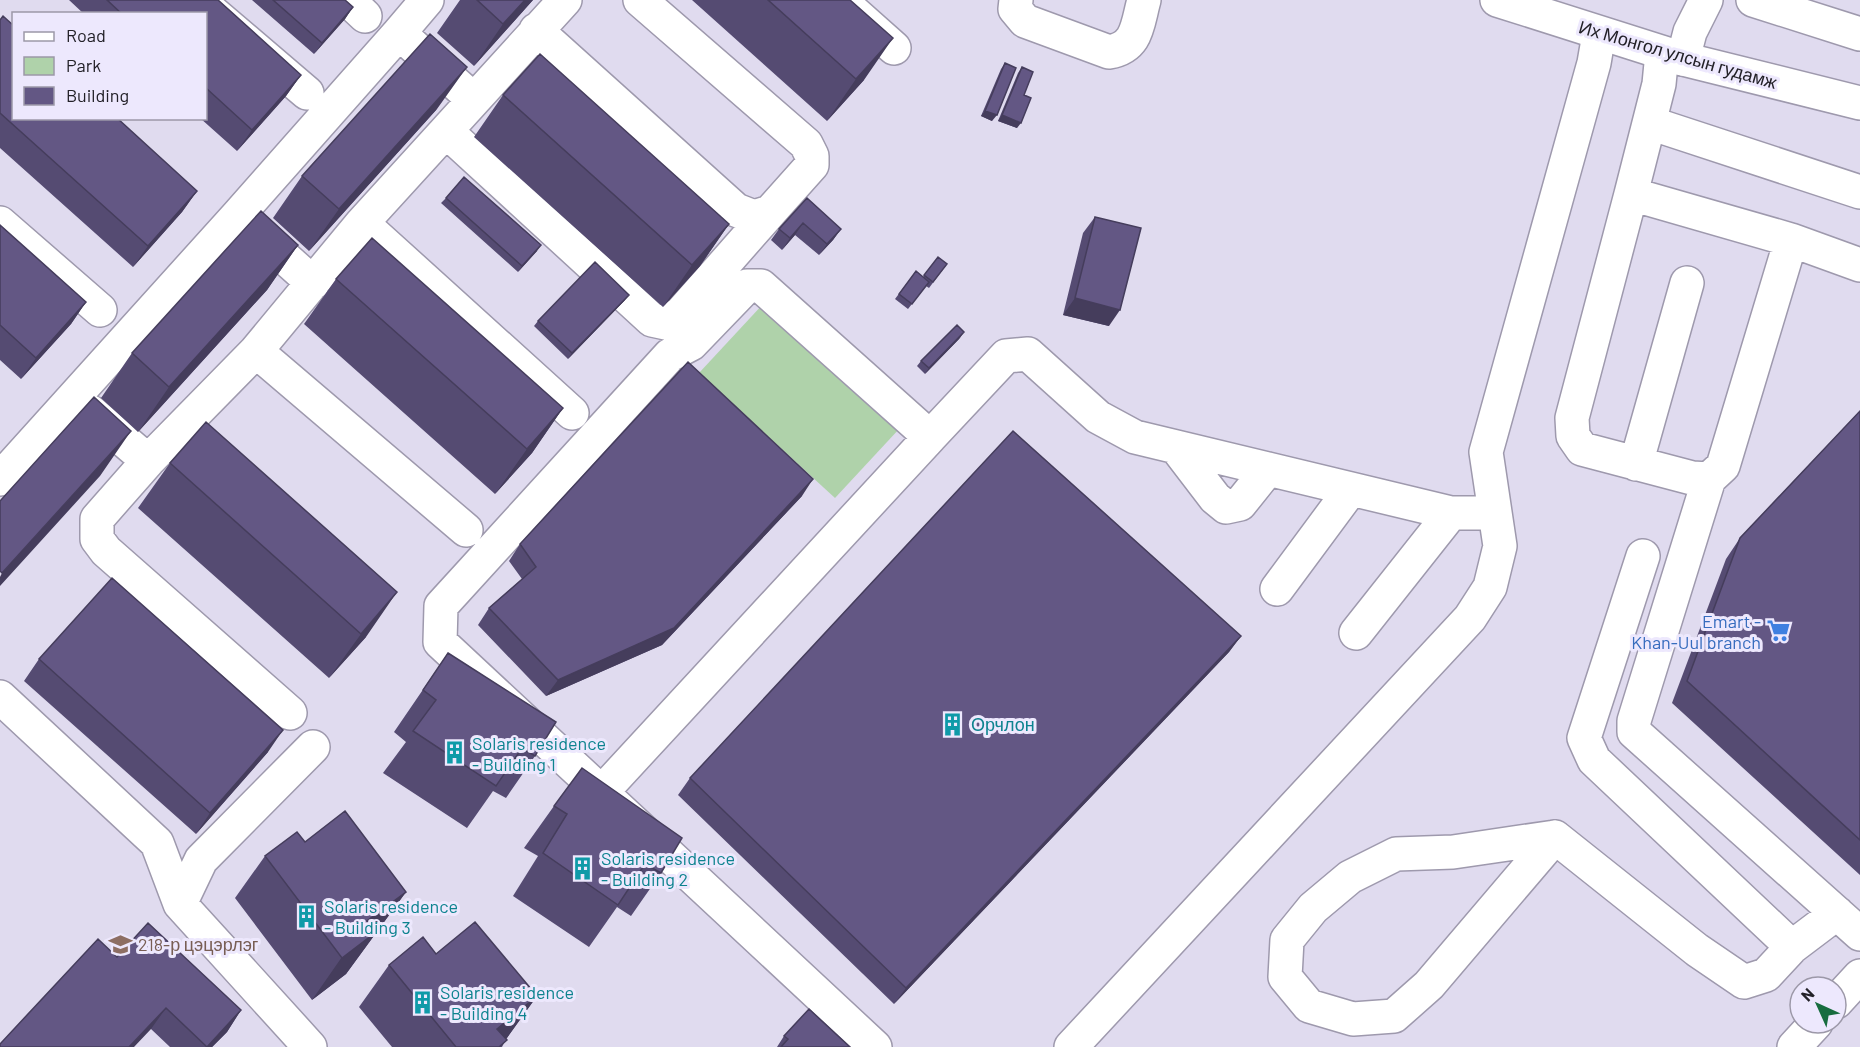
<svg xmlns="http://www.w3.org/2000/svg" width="1860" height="1047" viewBox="0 0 1860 1047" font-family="Barlow,sans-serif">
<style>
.green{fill:#afd2aa}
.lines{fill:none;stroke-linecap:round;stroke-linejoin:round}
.minor-casing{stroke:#9e99ad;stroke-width:36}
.major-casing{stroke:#9e99ad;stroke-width:36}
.minor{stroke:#fff;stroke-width:33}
.major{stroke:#fff;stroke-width:33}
.wall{fill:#554b72}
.shaded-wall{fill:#453d5c}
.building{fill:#635784;stroke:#453d5c;stroke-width:1.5}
.labels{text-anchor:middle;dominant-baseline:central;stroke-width:6;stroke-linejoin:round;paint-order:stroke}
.street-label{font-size:18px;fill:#232128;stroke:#ede8fd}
.shop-label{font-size:18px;fill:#366cbe;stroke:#ede8fd;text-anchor:end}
.culture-label{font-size:18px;fill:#0d838f;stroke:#ede8fd;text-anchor:start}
.education-label{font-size:18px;fill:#785e54;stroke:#ede8fd;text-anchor:start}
</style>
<rect width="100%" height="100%" fill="#e0dbef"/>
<path class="green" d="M764,303L900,428L835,498L699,373Z"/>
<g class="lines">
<defs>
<path id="minor" d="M198,0L307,93
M348,0L365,16
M427,0L399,33L474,100
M840,0L894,48
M1016,0L1015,9L1025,21L1109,52C1138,47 1137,25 1144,0
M1753,0L1860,34
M536,30L736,210L754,217L770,212L812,165V156L806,144L640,0
M1662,53L1659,84L1631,194L1791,240L1860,265
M1683,59L1690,32L1706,0
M1650,123L1860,192
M446,131L652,320L666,323L681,313L770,212
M1631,194L1572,418L1573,436L1582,449L1692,478L1709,479L1723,466L1791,240
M0,223L100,310
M362,223L572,413
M255,231L313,283
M256,351L466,530
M91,412L148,461L97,519V539L106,551L290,713
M930,437L1006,356L1028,354L1098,417L1135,437L1451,513H1495
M1176,447L1215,498L1226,507L1240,504L1268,469
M148,461L256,351L362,223L565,0
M1636,464L1687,283
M0,479L238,215L399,33
M1709,479L1634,721V732L1860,934
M1643,556L1584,738L1594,760L1792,947
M1277,589L1351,489
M1356,633L1451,513
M0,697L157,843L180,904L310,1047
M601,793L930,437L761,286H747L691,344L670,355L441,606L440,642L875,1047
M1555,837L1429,985L1394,1016L1353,1019L1309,1006L1285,977L1287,940L1313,908L1350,877L1396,854L1453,852L1555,837L1697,950L1744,982L1766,975L1792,947L1837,913
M180,904L201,860L313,747
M1071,1047L1470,618L1490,587L1500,546L1486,452L1594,63L1599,34"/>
<path id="major" d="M1497,0L1683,59L1860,103
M1836,1002L1860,976
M1794,1047L1816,1023"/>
</defs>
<use href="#minor" class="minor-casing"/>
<use href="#major" class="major-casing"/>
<use href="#minor" class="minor"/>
<use href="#major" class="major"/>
</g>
<path class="wall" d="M69,0H218L301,75L286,96L237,151L200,118H206V14H84Z
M252,0H345L353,7L345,19L314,54Z
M460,0H533L474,66L437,33Z
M692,0H850L864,80L827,121Z
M0,20L197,191L182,212L133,267L0,148Z
M1005,63L992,121L981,116L1001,69Z
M1022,67L1024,95L1017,128L998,121L1018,73Z
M503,95L729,224L700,266L663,307L474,137Z
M437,109L309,251L273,218L302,176Z
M446,198L537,251L518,272L441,203Z
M807,198L841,229L833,240L819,255L795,235L782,250L771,240L779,229Z
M1095,217L1109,326L1063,315L1083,233Z
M0,225L86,302L71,324L21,379L0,360Z
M298,245L267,290L138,432L101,398L132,353Z
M938,257L947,264L929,288L926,286L908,309L895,299L916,271L923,277Z
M336,279L563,408L532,453L495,494L304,324Z
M625,300L568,359L534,326L538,321Z
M960,338L925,374L917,366L921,361Z
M1860,411V875L1672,703L1726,559L1740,538Z
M170,463L366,637L329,678L138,508Z
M802,496L662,645L546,696L478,625L489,608L522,579L509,561L520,544Z
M1241,636L1229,652L894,1004L678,795L690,778Z
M448,653L535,756L506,798L493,791L467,828L383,773L406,742L394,732Z
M39,659L268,752L196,834L24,681Z
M554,806L661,873L631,916L617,907L589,947L513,896L538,856L524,848Z
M305,842L406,892L346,974L312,1000L235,898L265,856Z
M436,954L537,996L506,1039L502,1047H392L359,1007L389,965Z
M117,957L241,1010L227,1032L212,1047H170L151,1029Z
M784,1036L850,1047H777Z"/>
<path class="shaded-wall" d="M525,0H533L474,66L503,24Z
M353,7L345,19L314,54L322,43Z
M893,38L864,80L827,121L856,79Z
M467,67L437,109L309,251L339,209Z
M301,75L286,96L237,151L252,130Z
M985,111L997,115L992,121L981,116Z
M1002,115L1021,123L1017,128L998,121Z
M197,191L182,212L133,267L148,246Z
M803,223L795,235L782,250L790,238Z
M729,224L700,266L663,307L692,265Z
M841,229L833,240L819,255L827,244Z
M298,245L267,290L138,432L169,387Z
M541,245L537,251L518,272L522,266Z
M629,295L625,300L568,359L572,353Z
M1075,298L1120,310L1109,326L1063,315Z
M86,302L71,324L21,379L36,358Z
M964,332L960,338L925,374L929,368Z
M563,408L532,453L495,494L527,449Z
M131,431L100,476L0,586V577L2,573Z
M813,479L802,496L662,645L546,696L558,680Z
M397,592L366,637L329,678L361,634Z
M1241,636L1229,652L894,1004L906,988Z
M283,730L268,752L196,834L210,813Z
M406,892L346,974L312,1000L367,921Z
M537,996L507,1038L497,1047V1029Z
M166,1008L151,1029L134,1047H129Z
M241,1010L227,1032L212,1047H207Z"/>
<path class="building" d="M107,0H218L301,75L252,130L206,88V14H122Z
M273,0H345L353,7L322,43Z
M477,0H525L503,24Z
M768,0H850L893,38L856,79Z
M3,16L14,26V118H117L197,191L148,246L0,113V20Z
M430,34L467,67L339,209L302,176Z
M540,54L729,224L692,265L503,95Z
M1005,63L1016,68L997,115L985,111Z
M1022,67L1033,72L1024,95L1031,98L1021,123L1002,115Z
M464,177L541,245L522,266L446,198Z
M807,198L841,229L827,244L803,223L790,238L779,229Z
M261,211L298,245L169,387L132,353Z
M1095,217L1141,228L1120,310L1075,298Z
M0,225L86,302L36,358L0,325Z
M372,238L563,408L527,449L336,279Z
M938,257L947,264L933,282L924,275Z
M595,262L629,295L572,353L538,321Z
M916,271L929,282L912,304L899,294Z
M957,325L964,332L929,368L921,361Z
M688,362L813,479L674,628L558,680L489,608L536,567L520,544Z
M94,397L131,431L2,573L0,571V501Z
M1860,411V840L1687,681L1740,538Z
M206,422L397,592L361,634L170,463Z
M1013,431L1241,636L906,988L690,778Z
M112,578L283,730L210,813L39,659Z
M448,653L556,722L535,756L522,748L496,786L413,731L436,700L423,690Z
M582,768L682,838L661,873L645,864L618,905L543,853L567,814L554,806Z
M345,811L406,892L367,921L376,932L342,958L265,856L297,832L305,842Z
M475,922L537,996L497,1029L507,1040L499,1047H456L389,965L423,937L436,954Z
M148,923L241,1010L207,1047L166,1008L129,1047H0V1044L98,939L117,957Z
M809,1009L850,1047H781L788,1039L784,1036Z"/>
<defs>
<symbol id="supermarket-bare" viewBox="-9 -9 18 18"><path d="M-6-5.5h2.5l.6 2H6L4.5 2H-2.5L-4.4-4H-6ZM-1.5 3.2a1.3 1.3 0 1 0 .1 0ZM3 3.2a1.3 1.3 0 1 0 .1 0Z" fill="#3f7fe0" stroke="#ede8fd" stroke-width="2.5" paint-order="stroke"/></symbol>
<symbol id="building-bare" viewBox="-9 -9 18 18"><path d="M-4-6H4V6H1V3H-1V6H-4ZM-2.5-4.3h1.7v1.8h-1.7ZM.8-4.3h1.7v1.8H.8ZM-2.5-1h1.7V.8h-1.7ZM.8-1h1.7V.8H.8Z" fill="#0f9aa8" stroke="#ede8fd" stroke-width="2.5" paint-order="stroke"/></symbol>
<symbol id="school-bare" viewBox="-9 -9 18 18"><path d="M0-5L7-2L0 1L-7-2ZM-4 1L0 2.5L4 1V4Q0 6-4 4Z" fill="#8d6e63" stroke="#ede8fd" stroke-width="2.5" paint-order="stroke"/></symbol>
</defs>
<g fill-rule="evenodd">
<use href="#supermarket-bare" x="1762" y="614" width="33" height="33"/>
<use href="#building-bare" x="936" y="708" width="33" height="33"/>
<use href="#building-bare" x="438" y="736" width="33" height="33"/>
<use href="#building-bare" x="566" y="852" width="33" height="33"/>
<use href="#building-bare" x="290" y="900" width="33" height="33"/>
<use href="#school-bare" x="104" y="928" width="33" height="33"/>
<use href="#building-bare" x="406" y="986" width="33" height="33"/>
</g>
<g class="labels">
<g class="street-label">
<text transform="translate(1678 54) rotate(16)">Их Монгол улсын гудамж</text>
</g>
<g class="shop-label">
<text x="1761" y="621">Emart -<tspan x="1761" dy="21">Khan-Uul branch</tspan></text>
</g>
<g class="culture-label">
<text x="971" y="724">Орчлон</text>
<text x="472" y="743">Solaris residence<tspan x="472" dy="21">- Building 1</tspan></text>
<text x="601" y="858">Solaris residence<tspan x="601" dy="21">- Building 2</tspan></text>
<text x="324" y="906">Solaris residence<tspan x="324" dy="21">- Building 3</tspan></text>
<text x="440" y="992">Solaris residence<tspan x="440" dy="21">- Building 4</tspan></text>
</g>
<g class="education-label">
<text x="138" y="944">218-р цэцэрлэг</text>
</g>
</g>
<rect x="12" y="12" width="195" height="108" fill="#ede8fd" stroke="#9c98a8" stroke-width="1.5"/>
<rect x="24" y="32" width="30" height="9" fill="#ffffff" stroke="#9c98a8" stroke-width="1.5"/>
<text x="66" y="42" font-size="18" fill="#232128">Road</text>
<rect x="24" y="57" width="30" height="18" fill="#afd2aa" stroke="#9c98a8" stroke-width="1.5"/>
<text x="66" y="72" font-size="18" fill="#232128">Park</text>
<rect x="24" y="87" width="30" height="18" fill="#635784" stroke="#9c98a8" stroke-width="1.5"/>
<text x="66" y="102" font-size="18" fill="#232128">Building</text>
<g transform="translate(1818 1005) rotate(315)"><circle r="28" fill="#ede8fd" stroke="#9c98a8" stroke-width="1.5"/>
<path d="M0-4.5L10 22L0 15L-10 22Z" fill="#176c3f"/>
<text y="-9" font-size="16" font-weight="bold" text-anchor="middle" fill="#232128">N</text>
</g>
</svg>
